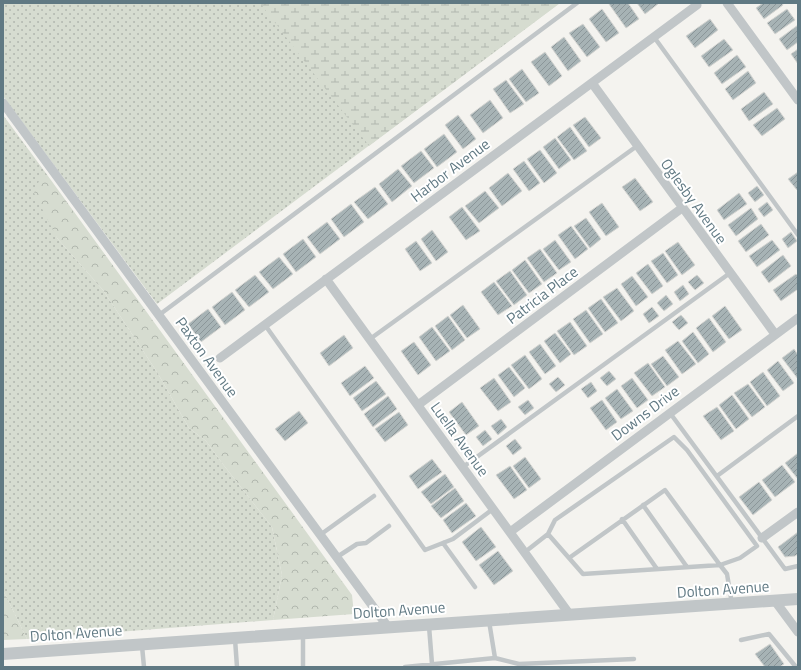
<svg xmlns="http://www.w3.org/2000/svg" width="801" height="670" viewBox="0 0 801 670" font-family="'Titillium Web',sans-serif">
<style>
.grass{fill:url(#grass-dots)}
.forest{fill:url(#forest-crowns)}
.wetland{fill:url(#wetland-marsh)}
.building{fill:url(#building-hatch);stroke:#d5d5d2}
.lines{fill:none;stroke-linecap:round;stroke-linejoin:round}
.service{stroke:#c1c6c8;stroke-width:4.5}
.minor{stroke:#c1c6c8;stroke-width:9}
.tertiary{stroke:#c1c6c8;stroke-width:12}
.labels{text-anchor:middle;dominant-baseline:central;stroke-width:4;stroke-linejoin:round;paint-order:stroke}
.street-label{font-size:15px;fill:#607983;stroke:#fff}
</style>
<defs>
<pattern id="grass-dots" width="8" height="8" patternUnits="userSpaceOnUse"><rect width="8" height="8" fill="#d6dcd0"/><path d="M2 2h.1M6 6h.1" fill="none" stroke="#b1b7ae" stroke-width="1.8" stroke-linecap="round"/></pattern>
<pattern id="forest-crowns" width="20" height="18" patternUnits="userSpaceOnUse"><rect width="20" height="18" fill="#d6dcd0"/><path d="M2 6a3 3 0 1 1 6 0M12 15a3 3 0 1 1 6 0" fill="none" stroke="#b1b7ae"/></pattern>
<pattern id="wetland-marsh" width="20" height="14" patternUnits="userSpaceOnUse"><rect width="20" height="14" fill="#d6dcd0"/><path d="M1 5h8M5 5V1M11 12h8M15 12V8" fill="none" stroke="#b1b7ae"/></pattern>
<pattern id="building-hatch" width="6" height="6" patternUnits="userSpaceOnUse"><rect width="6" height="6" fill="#a7b3b5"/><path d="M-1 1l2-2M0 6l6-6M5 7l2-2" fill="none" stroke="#8b9699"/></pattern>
</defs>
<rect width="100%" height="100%" fill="#f4f3ef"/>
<path class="grass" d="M3,3H560L157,304L3,96Z
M3,115L48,176L41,177L57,238L103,290L157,372L189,428L206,441L222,463L272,527L282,575L273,620L27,639L3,590Z"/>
<path class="forest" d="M41,176H48L352,595L354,614L273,620L282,575L272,527L222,463L206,441L189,428L157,372L103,290L57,238L34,193Z
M3,590L27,639L3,640Z"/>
<path class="wetland" d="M260,3H560L369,146Z"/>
<path class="building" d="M611,3H628L639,19L626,28L609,4Z
M637,3H657L658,4L645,14Z
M763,3H782L783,5L764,19L756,8Z
M602,9L619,33L606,42L589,19Z
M787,9L795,20L775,34L767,23Z
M710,19L718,30L695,48L686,36Z
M583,24L600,47L587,57L569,33Z
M798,25V42L787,50L779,39Z
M564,37L581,61L568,71L551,47Z
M724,39L733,50L709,67L701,56Z
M798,49V64L791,54Z
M545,52L562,76L549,86L531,62Z
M737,55L746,67L722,84L714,73Z
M522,69L539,93L526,102L509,79Z
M748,71L756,83L733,100L725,89Z
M506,80L524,104L510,113L493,89Z
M764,92L773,104L749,121L741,109Z
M490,100L503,118L483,133L470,115Z
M777,108L785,119L762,136L753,125Z
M458,115L476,139L463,149L445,125Z
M585,117L601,138L589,147L573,125Z
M570,127L587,151L574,160L557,137Z
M444,134L457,152L437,167L424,149Z
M555,138L571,160L559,169L543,147Z
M540,150L557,173L544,183L527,159Z
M421,151L434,168L414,183L401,166Z
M524,161L540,183L529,191L513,169Z
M398,169L412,186L392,202L379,184Z
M798,172V189L797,190L788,179Z
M508,173L522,191L502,206L489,188Z
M635,178L653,202L640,211L622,187Z
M757,186L764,195L755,202L748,193Z
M375,187L388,204L368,219L354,202Z
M485,191L499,208L479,223L465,206Z
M739,193L747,204L724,220L717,210Z
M767,202L773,210L764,217L758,209Z
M602,203L619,227L606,236L589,212Z
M351,204L364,222L344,237L331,219Z
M462,207L480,231L466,240L449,217Z
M751,208L758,219L736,236L728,225Z
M586,218L601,239L590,248L574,226Z
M327,222L340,239L320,254L307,237Z
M761,224L769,235L746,252L738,241Z
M571,226L588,249L575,259L558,235Z
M432,230L448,252L436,261L421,239Z
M791,232L797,241L788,248L782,239Z
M303,239L316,257L296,272L283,254Z
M555,240L571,262L559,270L543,249Z
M772,240L780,250L757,267L749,256Z
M416,241L432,263L420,271L405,249Z
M678,242L695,265L682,275L665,251Z
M540,249L557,273L544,282L527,258Z
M663,253L678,275L667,283L651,261Z
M783,255L791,266L769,283L761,272Z
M279,257L293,274L273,289L259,272Z
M525,260L542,284L529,293L512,270Z
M648,264L663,286L652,294L636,273Z
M510,271L527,295L514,305L496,281Z
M796,274L798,276V289L781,301L773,290Z
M255,275L269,292L249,307L235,290Z
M697,275L704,283L695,290L688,282Z
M632,276L648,297L636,306L621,284Z
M494,282L512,306L498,315L481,292Z
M683,285L689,294L680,301L674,292Z
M617,288L634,311L621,321L603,297Z
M232,292L245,310L225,325L212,307Z
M666,295L673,304L664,311L657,303Z
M601,299L618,323L605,332L588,308Z
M463,305L480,329L467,338L450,315Z
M725,306L742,330L729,339L712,316Z
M652,307L659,316L649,323L643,314Z
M208,309L221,327L201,342L188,324Z
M586,310L603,334L590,343L573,319Z
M681,315L688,323L679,330L672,322Z
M448,316L465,340L452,350L435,326Z
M709,318L726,342L713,352L696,328Z
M570,322L587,346L574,355L557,331Z
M432,327L450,351L436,361L419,337Z
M693,332L709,354L698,363L682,341Z
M555,333L571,354L560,363L544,341Z
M344,335L353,348L329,366L320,353Z
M678,341L696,364L682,374L665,350Z
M414,342L431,365L418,375L401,351Z
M540,344L556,366L545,374L529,352Z
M794,349L798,355V379L782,358Z
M525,355L542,379L529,389L511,365Z
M663,356L679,377L667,386L651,364Z
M778,361L794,383L783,391L767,370Z
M648,363L665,387L652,396L634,373Z
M365,366L374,378L350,396L341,383Z
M509,367L525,388L514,397L498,375Z
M609,371L616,379L607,386L600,378Z
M763,372L780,396L767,406L750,382Z
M558,377L565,385L556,392L549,384Z
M494,378L511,402L498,411L480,388Z
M632,378L648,400L637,408L621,386Z
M376,381L386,394L362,411L353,398Z
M591,382L597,391L588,398L581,389Z
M748,384L765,407L752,417L734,393Z
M617,389L633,411L621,419L605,398Z
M732,395L749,419L736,429L719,405Z
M388,396L397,409L373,427L364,414Z
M528,400L534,408L525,415L518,407Z
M602,400L617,422L606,430L590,408Z
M462,402L479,426L466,435L449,412Z
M717,407L734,431L721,440L703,416Z
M299,411L308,423L285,441L275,429Z
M399,412L408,425L385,442L375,429Z
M501,419L507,427L498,435L491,426Z
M485,430L492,439L483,446L476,437Z
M515,439L522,448L513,455L506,446Z
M798,453V479L785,463Z
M525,457L541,479L529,488L513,466Z
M432,459L442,472L418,489L409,476Z
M782,465L795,482L775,497L762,480Z
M510,466L527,490L514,499L496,475Z
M445,474L454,487L431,504L421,492Z
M759,482L772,500L753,515L739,497Z
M455,488L464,501L441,518L431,506Z
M466,503L476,516L452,533L443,520Z
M481,527L496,547L476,561L462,542Z
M798,532V554L795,556L785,557L778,547Z
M498,551L513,571L494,585L479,565Z
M770,644L784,664L779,667H765L755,654Z"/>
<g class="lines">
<path class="service" d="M654,37L798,235
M159,315L577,3
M265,325L425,550L453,539L493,509
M370,339L637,146
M670,413L785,569L798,566
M463,467L730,273
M717,476L798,416
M643,505L687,567
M622,519L657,569
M548,534L555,520L674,437L687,450L757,546L740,558L720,565L665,490L569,558
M320,535L374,496
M443,543L475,587
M525,552L548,534L583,574L720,565L727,574L732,604
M337,557L357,544L366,543L389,526
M429,626L432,664
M303,635V667
M235,639L237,667
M741,640L769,634L796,667
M142,646L144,667
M495,658L519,664L634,659
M405,667L495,658L489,621"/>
<path class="minor" d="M727,3L798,100
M592,83L775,334
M3,103L388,627
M326,279L570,615
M220,358L697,5
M418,405L682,208
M510,532L798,318
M762,538L798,512
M775,601L798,632"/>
<path class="tertiary" d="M3,654L798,599"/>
</g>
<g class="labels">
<g class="street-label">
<text transform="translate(450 170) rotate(-37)">Harbor Avenue</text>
<text transform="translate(694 201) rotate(54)">Oglesby Avenue</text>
<text transform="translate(542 295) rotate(-37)">Patricia Place</text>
<text transform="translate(207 357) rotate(54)">Paxton Avenue</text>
<text transform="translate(645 413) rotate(-37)">Downs Drive</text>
<text transform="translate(460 439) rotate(54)">Luella Avenue</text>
<text transform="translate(723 589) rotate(-4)">Dolton Avenue</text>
<text transform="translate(399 610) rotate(-4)">Dolton Avenue</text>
<text transform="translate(76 633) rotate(-4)">Dolton Avenue</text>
</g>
</g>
<rect width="801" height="670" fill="none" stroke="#607983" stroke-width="8"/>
</svg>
